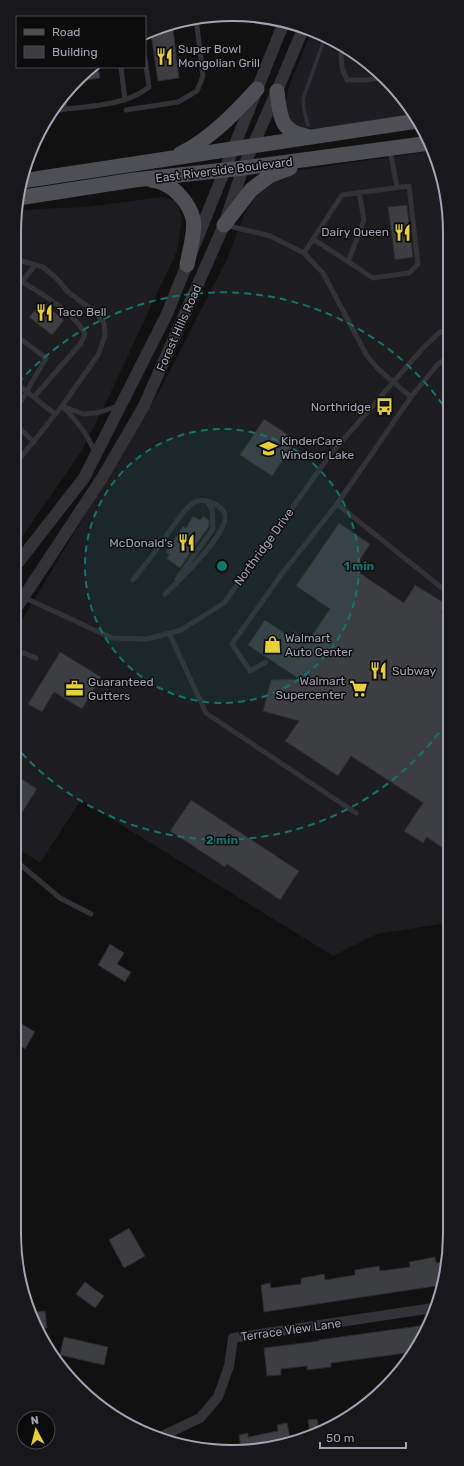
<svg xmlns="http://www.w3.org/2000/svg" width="464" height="1466" viewBox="0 0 464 1466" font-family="Rubik,sans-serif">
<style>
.built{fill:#1d1d1f}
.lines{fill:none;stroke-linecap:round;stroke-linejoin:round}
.stream{stroke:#2b303a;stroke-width:3.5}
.building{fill:#3d3e42;stroke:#2b2b2e}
.service{stroke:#323237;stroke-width:5}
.minor{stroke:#323237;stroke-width:10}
.tertiary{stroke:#323237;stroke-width:12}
.primary{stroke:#4e4e55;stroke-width:15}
.ring{fill:none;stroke:#0f766e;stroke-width:2;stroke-dasharray:7 5}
.labels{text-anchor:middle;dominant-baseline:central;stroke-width:3;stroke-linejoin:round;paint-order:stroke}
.poi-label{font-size:12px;fill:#a3a4b2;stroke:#0c0c0d;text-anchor:start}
.street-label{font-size:12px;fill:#a3a4b2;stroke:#0c0c0d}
.rim{fill:none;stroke:#a3a4b2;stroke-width:2}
.centre{fill:#0f766e;stroke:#0c0c0d;stroke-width:2}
.ring-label{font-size:12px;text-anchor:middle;font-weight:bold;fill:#0f766e;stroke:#0c0c0d;stroke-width:3;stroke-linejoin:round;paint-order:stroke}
</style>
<rect width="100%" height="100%" fill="#111112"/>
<path class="built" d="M311,32L341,43L386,78L414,117L305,132L294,130L285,108L289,86Z
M432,151L448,203L447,923L377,934L333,956L81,800L40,863L16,847V630L158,394L227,259L244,215L255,197L269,184L294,171Z
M162,197L176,201L182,218L177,251L107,400L81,452L17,544L18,211L37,209L87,207Z"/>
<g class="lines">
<path class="stream" d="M308,125L304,110L303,99L325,37"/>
</g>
<path class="building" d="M173,30L179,78L158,81L151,34Z
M95,67H98L100,78L80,81Z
M407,205L413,257L395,260L388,207Z
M42,302L64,320L52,335L29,317Z
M264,419L296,440L272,476L240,455Z
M193,516L200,520L203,516L209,520V526L180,568L167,559L169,554L166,552L183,526L186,528Z
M339,523L370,544L354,569L404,603L415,585L446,604L441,613L447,616V851L427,837L423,843L404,831L423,803L351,756L338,776L285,741L299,721L263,711L271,680L299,679L248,645L265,620L290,637L294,631L308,641L330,609L296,586Z
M60,652L101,677L82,709L54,692L42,712L28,704Z
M16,775L37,789L16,822Z
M191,800L299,871L280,900L227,864L225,867L170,831Z
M110,944L124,953L117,964L131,972L125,982L98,965Z
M15,1020L35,1032L25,1049L15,1042Z
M129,1228L145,1256L124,1268L109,1240Z
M435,1257L436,1263L446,1261V1277L442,1285L264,1312L261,1285L270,1283L271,1288L301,1284V1278L314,1276L324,1274L325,1280L355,1275V1270L379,1266L380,1271L410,1267L409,1262Z
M85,1282L104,1296L95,1308L76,1294Z
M45,1311L47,1328L38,1329L31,1317L30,1313Z
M426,1325L414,1352L331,1363V1367L307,1370V1366L281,1369V1375L267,1376L264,1348L319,1341V1340Z
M64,1337L108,1347L104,1365L60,1355Z
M317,1419L319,1430L310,1434L308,1420Z
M287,1423L291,1443L289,1445L241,1448L239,1435L248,1433V1437L278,1431L277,1425Z"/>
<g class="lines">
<path class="service" d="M347,48L341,54L342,68L347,80H367L385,77
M121,67L125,100
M63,99L65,109
M58,110C87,106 126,106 149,87L145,58
M126,110L178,102L197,91L203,76L196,18
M390,150L397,187
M225,225L270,236L304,253L323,273L367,356L378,369L411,397L337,504L281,575L232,644L250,671L266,662
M304,253L342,195L409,186L418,264L409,273L373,278L313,239
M348,262L364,220L359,192
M22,282C40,292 77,315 85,334L81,343L34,397
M18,287L35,265
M17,384L55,414
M411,397L438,364L448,358
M17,408L46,358L18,337
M17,426L34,442
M95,453C87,433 77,421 62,406L83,414L97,413L118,406
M17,462L62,406L98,355L105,336L104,323L94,311L68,292L56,278L43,267L18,260
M337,504L447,592
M177,579L213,529L212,509L207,501
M133,580C144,566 155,553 164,539C173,527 181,512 193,503C199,499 206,500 213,503C219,506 226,511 225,518C224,537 180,580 165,594
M17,588L23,597L112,638L147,639L181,630L224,603L330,455L423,348L440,332L448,330
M169,633L206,713L356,813
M16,653H24L36,658
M16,861L60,898L91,914"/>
<path class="minor" d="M160,1437L200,1418L218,1397L229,1366L233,1338L433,1308"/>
<path class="tertiary" d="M17,564L84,478L167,314L284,22
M17,607L102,478L144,406L224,225L243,168L277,91L303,29"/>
<path class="primary" d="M277,91C280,113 279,132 306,136
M180,154C210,139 234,114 257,89
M151,180C155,181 159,181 163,183C177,189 189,204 193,218C196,230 189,253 187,265
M22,181L417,121
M18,198L134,180L243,168L430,143
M224,225L251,190L269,176L290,168"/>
</g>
<circle cx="222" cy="566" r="137" fill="#0f766e" fill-opacity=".12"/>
<g class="ring">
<circle cx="222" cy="566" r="137"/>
<path d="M446 723A274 274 0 0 1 17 748M18 383A274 274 0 0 1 446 409"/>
</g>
<defs>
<symbol id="restaurant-bare" viewBox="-9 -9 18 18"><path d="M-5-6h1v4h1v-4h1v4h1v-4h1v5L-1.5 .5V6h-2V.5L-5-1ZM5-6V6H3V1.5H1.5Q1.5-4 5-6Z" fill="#e7d034" stroke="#0c0c0d" stroke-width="2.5" paint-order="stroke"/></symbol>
<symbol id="bus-bare" viewBox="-9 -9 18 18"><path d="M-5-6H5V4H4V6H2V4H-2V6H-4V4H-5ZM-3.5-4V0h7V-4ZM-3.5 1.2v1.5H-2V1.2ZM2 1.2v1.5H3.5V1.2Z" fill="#e7d034" stroke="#0c0c0d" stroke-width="2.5" paint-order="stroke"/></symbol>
<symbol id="school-bare" viewBox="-9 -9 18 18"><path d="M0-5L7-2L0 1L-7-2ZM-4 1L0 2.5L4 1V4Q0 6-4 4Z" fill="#e7d034" stroke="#0c0c0d" stroke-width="2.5" paint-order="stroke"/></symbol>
<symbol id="shop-bare" viewBox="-9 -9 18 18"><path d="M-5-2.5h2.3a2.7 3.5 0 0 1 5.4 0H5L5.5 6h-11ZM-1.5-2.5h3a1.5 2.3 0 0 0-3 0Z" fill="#e7d034" stroke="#0c0c0d" stroke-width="2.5" paint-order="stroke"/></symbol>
<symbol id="supermarket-bare" viewBox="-9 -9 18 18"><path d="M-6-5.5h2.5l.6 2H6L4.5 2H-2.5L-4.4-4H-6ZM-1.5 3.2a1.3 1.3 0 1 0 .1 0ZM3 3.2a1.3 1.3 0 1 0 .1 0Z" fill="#e7d034" stroke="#0c0c0d" stroke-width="2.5" paint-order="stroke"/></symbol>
<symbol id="office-bare" viewBox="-9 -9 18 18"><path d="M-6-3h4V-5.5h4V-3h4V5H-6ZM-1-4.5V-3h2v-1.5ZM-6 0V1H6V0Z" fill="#e7d034" stroke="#0c0c0d" stroke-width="2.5" paint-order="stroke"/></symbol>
</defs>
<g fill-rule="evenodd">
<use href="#restaurant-bare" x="152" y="44" width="25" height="25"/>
<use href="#restaurant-bare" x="390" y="220" width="25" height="25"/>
<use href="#restaurant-bare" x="32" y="300" width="25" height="25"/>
<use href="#bus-bare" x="372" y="394" width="25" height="25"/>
<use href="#school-bare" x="256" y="436" width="25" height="25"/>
<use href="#restaurant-bare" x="174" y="530" width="25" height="25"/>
<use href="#shop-bare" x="260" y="632" width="25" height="25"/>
<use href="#restaurant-bare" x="366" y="658" width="25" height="25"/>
<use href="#supermarket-bare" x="346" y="676" width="25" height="25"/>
<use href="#office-bare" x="62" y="676" width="25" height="25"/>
</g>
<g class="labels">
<g class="poi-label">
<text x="178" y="49">Super Bowl<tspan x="178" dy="14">Mongolian Grill</tspan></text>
<text x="389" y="232" text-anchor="end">Dairy Queen</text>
<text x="57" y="312">Taco Bell</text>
<text x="371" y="407" text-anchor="end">Northridge</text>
<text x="281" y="441">KinderCare<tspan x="281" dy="14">Windsor Lake</tspan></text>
<text x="173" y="543" text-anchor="end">McDonald's</text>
<text x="285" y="638">Walmart<tspan x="285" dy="14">Auto Center</tspan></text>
<text x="392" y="671">Subway</text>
<text x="345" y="681" text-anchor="end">Walmart<tspan x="345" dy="14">Supercenter</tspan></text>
<text x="88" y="682">Guaranteed<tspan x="88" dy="14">Gutters</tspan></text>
</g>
<g class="street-label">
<text transform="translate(224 170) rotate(-7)">East Riverside Boulevard</text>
<text transform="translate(179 328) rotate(-66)">Forest Hills Road</text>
<text transform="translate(264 547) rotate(-54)">Northridge Drive</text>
<text transform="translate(291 1330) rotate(-8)">Terrace View Lane</text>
</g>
</g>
<path d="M0 0H464V1466H0ZM232 21H232A211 211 0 0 1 443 232V1234A211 211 0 0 1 232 1445H232A211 211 0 0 1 21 1234V232A211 211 0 0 1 232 21Z" fill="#18181a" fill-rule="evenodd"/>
<path class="rim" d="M232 21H232A211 211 0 0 1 443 232V1234A211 211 0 0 1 232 1445H232A211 211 0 0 1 21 1234V232A211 211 0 0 1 232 21Z"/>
<circle cx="222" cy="566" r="6" class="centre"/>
<g class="ring-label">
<text x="359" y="570">1 min</text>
<text x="222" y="844">2 min</text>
</g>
<rect x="16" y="16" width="130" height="52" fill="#0c0c0d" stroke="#48494f"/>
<rect x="24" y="29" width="20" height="6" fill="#4e4e55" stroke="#48494f"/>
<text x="52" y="36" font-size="12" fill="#a3a4b2">Road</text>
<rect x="24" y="46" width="20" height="12" fill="#3d3e42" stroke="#48494f"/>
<text x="52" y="56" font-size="12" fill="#a3a4b2">Building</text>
<g transform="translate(36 1430) rotate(353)"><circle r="19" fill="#0c0c0d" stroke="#48494f"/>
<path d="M0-3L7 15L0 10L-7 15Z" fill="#e7d034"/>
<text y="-6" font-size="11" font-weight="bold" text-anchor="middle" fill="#a3a4b2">N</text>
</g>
<path d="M320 1442v6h86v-6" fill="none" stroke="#a3a4b2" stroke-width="2"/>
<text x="326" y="1442" font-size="12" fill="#a3a4b2" stroke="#0c0c0d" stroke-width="3" paint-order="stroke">50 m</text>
</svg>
